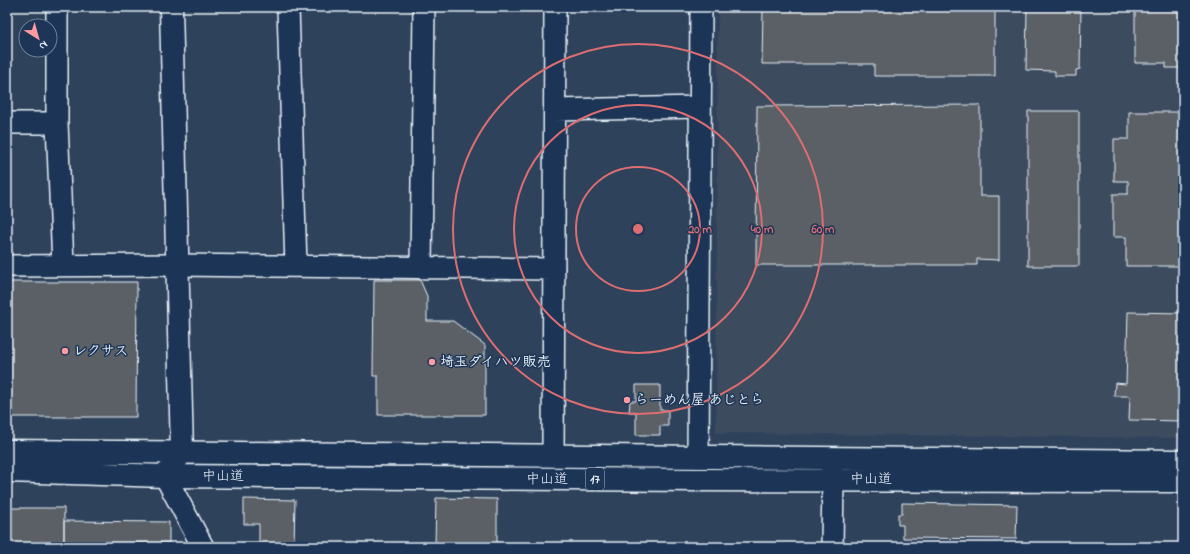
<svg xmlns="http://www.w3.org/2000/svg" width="1190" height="554" viewBox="0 0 1190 554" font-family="'Indie Flower','Klee One',sans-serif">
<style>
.built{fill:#3c4b5f}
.building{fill:#5a6166;stroke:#e8f1f8}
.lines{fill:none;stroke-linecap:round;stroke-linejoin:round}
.street-casing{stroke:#e8f1f8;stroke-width:24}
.secondary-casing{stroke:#e8f1f8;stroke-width:25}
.highway-casing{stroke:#e8f1f8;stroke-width:25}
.street{stroke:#1d3557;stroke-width:21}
.secondary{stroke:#1d3557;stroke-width:22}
.highway{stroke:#1d3557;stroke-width:22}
.ring{fill:none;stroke:#dc6e71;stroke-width:2}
.poi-dot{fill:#ff9aa2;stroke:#1d3557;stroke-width:1.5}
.labels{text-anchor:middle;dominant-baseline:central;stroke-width:3;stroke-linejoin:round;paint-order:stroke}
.shield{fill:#1d3557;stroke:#abb9c8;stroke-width:1}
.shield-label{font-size:13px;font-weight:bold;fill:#e8f1f8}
.poi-label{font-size:14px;font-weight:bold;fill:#e8f1f8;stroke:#1d3557;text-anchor:start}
.street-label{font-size:14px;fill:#e8f1f8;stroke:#1d3557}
.centre{fill:#dc6e71;stroke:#1d3557;stroke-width:2}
.ring-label{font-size:12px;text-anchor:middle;font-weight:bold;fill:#dc6e71;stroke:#1d3557;stroke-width:3;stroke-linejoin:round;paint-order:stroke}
</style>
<rect width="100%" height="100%" fill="#2f425c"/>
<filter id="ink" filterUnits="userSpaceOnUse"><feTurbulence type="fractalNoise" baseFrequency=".025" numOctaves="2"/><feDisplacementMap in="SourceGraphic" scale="8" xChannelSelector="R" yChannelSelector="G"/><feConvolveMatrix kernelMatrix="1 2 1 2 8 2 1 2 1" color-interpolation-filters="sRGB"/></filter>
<g filter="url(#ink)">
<path class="built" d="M718,7H1183V438L716,433Z"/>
<path class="building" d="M763,7H995V76H874V64H762Z
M1027,7H1081L1080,69L1076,70V76H1055V71L1026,70Z
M1135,7H1183V68H1166V63H1135Z
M980,105V196H999V260L977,259V265H756L757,106Z
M1028,111H1079V266H1028Z
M1129,112H1183V266H1126V237H1113V194H1128V181H1114V139H1129Z
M374,280H420L427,296V321H453L485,345V415H378V376H373Z
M7,282H137L136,417H7Z
M1128,312L1183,313V421L1129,420L1130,396H1114L1115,383L1126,384Z
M636,385H660V410H668V426H660V435H636V412H629L630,401H636Z
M436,498L497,499V547H435Z
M244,499L295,500L294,547H259V524H244Z
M902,503L1017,505L1016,539L903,538V525H898V514H902Z
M7,508H64V547H7Z
M64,521L169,522V543H64Z"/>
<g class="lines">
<defs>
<path id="street" d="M57,7V123L63,265
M288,7L296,266
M555,110L700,107
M7,123H57
M7,266L177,265L554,269
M421,268L424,7
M182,453L165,476L203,547
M553,456L555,7
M698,457L701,7
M831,463L833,479L832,547"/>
<path id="secondary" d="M171,7L182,453"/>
<path id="highway" d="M7,451C399,456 791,456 1183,461
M7,471L165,476L695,480L1183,481"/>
</defs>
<use href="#street" class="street-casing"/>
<use href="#secondary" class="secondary-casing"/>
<use href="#highway" class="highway-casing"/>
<use href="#street" class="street"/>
<use href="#secondary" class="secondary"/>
<use href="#highway" class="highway"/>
</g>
</g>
<g class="ring">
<circle cx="638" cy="229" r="62"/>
<circle cx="638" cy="229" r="124"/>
<circle cx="638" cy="229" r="185"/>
</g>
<g class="poi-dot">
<circle cx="65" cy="351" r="4"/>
<circle cx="432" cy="362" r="4"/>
<circle cx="627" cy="400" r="4"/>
</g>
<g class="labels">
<rect class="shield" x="586" y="468" width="18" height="22" rx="3"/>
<g class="shield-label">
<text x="595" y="479">17</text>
</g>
<g class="poi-label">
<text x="73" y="351">レクサス</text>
<text x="440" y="362">埼玉ダイハツ販売</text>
<text x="635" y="400">らーめん屋 あじとら</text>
</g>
<g class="street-label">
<text x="223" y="476">中山道</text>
<text x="547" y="479">中山道</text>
<text x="871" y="479">中山道</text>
</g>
</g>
<circle cx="638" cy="229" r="6" class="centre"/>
<g class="ring-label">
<text x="700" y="233">20 m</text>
<text x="762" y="233">40 m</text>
<text x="823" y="233">60 m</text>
</g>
<rect width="1190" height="554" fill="none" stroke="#1d3557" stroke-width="24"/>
<rect x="12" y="12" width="1166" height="530" fill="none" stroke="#e8f1f8" stroke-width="1.5" filter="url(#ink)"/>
<g transform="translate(38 38) rotate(143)"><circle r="19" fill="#1d3557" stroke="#6e8097"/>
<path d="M0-3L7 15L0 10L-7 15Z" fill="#ff9aa2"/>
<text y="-6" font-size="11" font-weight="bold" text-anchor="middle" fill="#e8f1f8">N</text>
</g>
</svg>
